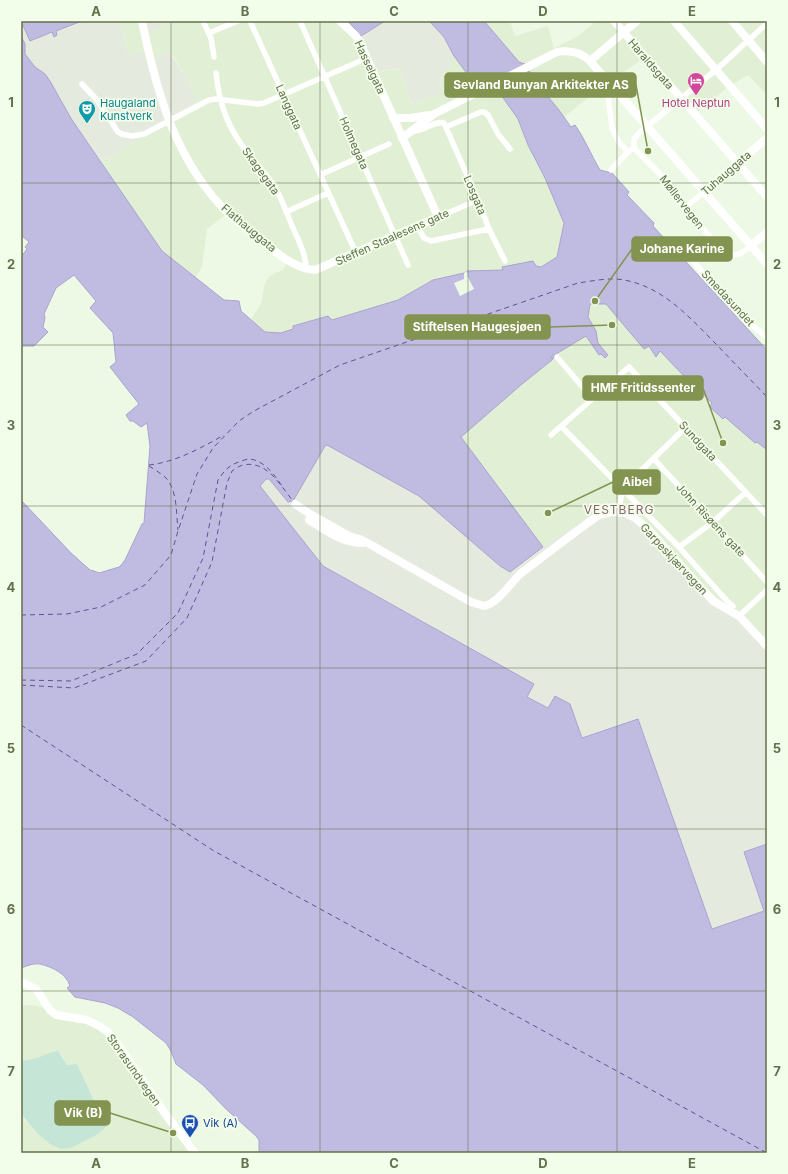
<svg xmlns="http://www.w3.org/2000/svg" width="788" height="1174" viewBox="0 0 788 1174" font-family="Inter,sans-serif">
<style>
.residential{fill:#e1f0d4}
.industrial{fill:#e5eadf}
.green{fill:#c5e5d7}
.water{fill:#c0bce1;stroke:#a9a3d1}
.pier{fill:#edf9e5}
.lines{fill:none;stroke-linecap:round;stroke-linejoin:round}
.ferry{stroke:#5d5394;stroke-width:1;stroke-dasharray:5 4;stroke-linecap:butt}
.street{stroke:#fff;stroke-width:5.5}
.secondary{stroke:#fff;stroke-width:8}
.grid{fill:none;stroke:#646f4d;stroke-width:1;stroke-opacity:0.55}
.labels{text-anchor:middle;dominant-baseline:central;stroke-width:3.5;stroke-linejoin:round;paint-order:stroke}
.street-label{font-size:11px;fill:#646f4d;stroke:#f2fdea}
.culture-label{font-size:11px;fill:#0d838f;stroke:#f2fdea;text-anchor:start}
.hotel-label{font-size:11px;fill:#b23c85;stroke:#f2fdea}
.transit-label{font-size:11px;fill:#164399;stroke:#f2fdea;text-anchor:start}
.neighbourhood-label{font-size:12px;letter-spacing:1px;fill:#8c6573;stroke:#f2fdea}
.leader{fill:none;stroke:#839350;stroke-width:1.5}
.callout-dot{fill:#839350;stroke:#f2fdea;stroke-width:1.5}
.callout{fill:#839350;stroke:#839350;stroke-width:1.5}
.callout-label{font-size:12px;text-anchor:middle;font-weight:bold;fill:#fff}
.neatline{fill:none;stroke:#646f4d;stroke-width:1.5}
.grid-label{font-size:13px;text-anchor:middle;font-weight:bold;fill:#646f4d}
</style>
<rect width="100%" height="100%" fill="#edf9e5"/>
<path class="residential" d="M120,21H141L144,37L165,25L172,23L171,21H348L362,35L372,62L380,72L401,68L410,101L413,105L422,99L433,97L441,92L442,75L456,58L482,94L499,91L518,119L537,164L545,178L564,223L557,257L541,267H502L503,270L467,271L464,273L443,278L425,284L398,300L332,320L328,316L299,324L293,326L294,329L281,333L265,332L251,319L261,304L265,283L269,277L275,273L283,270L287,262L228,213L207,229L202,266L196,278L162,251L101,161L167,123L197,101L185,76L174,57L167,51L157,58L150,60L137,53L130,57L127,51Z
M483,21H510L515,36L548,26L554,48L577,37L596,21H767V90L764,92L748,75L728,87L696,113L644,58L610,81L564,117L531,76L533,75L524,69Z
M590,304H606L644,349L649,346L660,351L685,376L694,392L697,389L712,403L723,419L725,417L755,443L757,442L767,450V642L608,502L583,521L540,549L543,547L461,437L522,384L552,360L555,357L552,358L551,357L587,336L599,355L601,353L605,358L607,356L608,354L598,343L596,331L588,317Z
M33,1005L44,1008L50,1015L70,1014L111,1037L151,1102L192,1153H21V1114L26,1122L98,1108L77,1064L67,1065L61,1054L49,1053L37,1058L21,1061V1006Z"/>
<path class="industrial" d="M21,21L31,41L52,32L57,35L55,31L82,21H120L127,51L130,57L137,53L144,52L151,60L157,58L167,51H169L185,76L197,101L167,123L101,161L72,120L59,95L45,74L35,67L25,54V44L21,36Z
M141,21H171L172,23L165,25L144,37Z
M385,21H430L432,24L444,37L456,58L442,75L441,92L433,97L422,99L414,105L410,101L401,68L375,72L365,41L362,35Z
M327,445L419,496L500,566L510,572L539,549L583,521L608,502L625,507L718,601L767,642V844L765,911L711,930L582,738L548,709L527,697L440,631L323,566L260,486L266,479H269L288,502L325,446Z"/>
<path class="green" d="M58,1051L67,1065L77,1064L93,1098L105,1119L107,1126L98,1134L71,1148L61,1149L50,1144L38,1134L21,1114V1061L37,1058L49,1053Z"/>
<path class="water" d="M21,21H82L56,31L57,35L54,37L52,32L30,41Z
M348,21H385L361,36Z
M430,21H483L485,22L519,62L525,64L524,69L534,74L531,76L559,110L571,127L575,125C585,139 591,155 600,170L612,173L629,192L627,195L654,223L653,226L767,350V450L757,442L755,443L725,417L723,419L710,407L712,403L698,389L694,392L683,378L684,376L660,351L656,357L649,346L644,349L606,304H590L588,317L596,331L598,343L608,355L605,358L601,354L599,355L586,336L551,357L552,358L555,356L552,360L522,384L461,437L543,547L510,572L500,566L419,496L327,445L325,446L293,501L288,502L269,479H266L260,486L323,566L534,684L527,697L548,708L555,696L570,704L582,738L638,719L712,929L764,911L744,852L767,844V1153H259V1140L256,1136L227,1110L203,1085L176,1064L171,1051L166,1043L133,1017L118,1008L105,1003L75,997L67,988L70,986C66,973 52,967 40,964C33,963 27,966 21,968V500L71,553L90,570L94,571L99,573L119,567L122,564L125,560L142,524L144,523L150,446L147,423L141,427L133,421H130L126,415L139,404L110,367L116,362L113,333L90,308L96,301L74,275L56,288L44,314L45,318L43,327L48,332L34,346H21V257L27,249L25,247L29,242L21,235V36L25,44V54L35,67L45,74L50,81L72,120L162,251L224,300L239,301L241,311L265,332L281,333L293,329V326L328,316L332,320L398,300L433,280L464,273L467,271L503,270L502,267L533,261L536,266L541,267L557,257L564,223L545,178L528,145L518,119L499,92L489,97L482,94L454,56L444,37L432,24Z"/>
<path class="pier" d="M467,271L468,277L474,289L460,296L454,283L464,279V273Z"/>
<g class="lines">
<path class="ferry" d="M149,465C176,462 201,448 224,435
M149,466C154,469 160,473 165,477C178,490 176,514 178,530
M21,615L67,614L101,607L145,585L171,555L178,531L197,474L213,448L239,421L254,411L340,365L578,283C593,281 610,277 624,280C664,287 691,319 718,346C734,363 751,380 767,397
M21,680L71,681L137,654L178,613L203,558L218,480C224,471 229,465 239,462C242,461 246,459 249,459C265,460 276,477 284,489
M21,685L74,688L146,661L187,618L212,562L227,483L232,471C235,469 239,466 243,465C267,460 280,485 293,501
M21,725L214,851L767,1153"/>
<path class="street" d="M203,21L211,38L214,57
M250,21L356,253
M300,21L408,265
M209,33L238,21
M216,73C219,100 225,121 241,144C251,158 263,170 273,184C282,198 287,214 293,228C299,242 306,254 306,269
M606,80L612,128L618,141L628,152
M82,84L97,100L118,132L122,134L132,136L144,134L209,100L216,99L258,104L264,103L367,58
M446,127L481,112H484L488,115L498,134L510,149
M411,131C423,133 433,120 444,123L478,200L489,229L505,261
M634,148V139L639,133L717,69L764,26L767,21
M611,170L628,152L634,148L660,174L685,208L719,247C733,258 738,257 751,246
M320,175L389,144
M685,208L704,192
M286,212L328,193
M438,217L478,200
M417,226L424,238L431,241L489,229
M674,240L745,320L767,337
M557,357L592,398
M561,426L679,547L727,601L733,606
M551,435L629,367L767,515
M654,459L767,582
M623,488L686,427
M618,512L623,488
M679,547L713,522L746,492
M739,616L767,590"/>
<path class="secondary" d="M142,21C156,91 176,163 229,214C240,224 251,232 262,241C277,253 295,269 315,270L438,217L361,45L356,36L340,21
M614,21L767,197
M674,21L767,129
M732,21L767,62
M590,61L637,21
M393,118H411L429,115
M402,138L434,114L557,52C570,50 581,52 590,61L767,264
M704,192L767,138
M751,246L767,232
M295,504L310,514L349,536L360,539L373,546L471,602L484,606C498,603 510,584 520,574L574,533L599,515L611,512L625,513L635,518L648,529L713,601L739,616L767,646
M309,520C327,531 342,543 363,543
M21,982L36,989L50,1010L56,1015L87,1020L99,1026L108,1032L126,1056L166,1115L195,1153"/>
</g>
<path class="grid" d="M171,21V1153M320,21V1153M468,21V1153M617,21V1153M21,183H767M21,345H767M21,506H767M21,668H767M21,829H767M21,991H767"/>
<defs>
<symbol id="hotel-pin" viewBox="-11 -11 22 30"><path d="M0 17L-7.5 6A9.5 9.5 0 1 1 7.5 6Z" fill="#d1479c" stroke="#f2fdea"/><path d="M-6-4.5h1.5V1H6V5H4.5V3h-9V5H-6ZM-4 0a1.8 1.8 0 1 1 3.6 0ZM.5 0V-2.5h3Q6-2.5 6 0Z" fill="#fff"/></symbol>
<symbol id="theatre-pin" viewBox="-11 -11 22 30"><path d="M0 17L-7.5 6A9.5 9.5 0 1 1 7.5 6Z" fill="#0f9aa8" stroke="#f2fdea"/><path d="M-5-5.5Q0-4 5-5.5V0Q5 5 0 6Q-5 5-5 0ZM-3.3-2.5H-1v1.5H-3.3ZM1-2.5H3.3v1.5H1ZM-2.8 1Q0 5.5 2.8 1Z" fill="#fff"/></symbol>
<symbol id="bus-pin" viewBox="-11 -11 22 30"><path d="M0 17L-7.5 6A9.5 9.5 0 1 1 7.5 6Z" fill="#1a4fb4" stroke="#f2fdea"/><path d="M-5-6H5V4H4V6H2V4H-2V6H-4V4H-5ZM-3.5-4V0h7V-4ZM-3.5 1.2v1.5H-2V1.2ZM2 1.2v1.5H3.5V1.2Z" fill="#fff"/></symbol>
</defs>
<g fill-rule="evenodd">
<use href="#hotel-pin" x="686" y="71" width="20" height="27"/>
<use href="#theatre-pin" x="77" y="99" width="20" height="27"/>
<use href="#bus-pin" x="180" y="1113" width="20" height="27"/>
</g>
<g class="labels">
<g class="street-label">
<text transform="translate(651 64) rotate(49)">Haraldsgata</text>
<text transform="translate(370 67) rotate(65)">Hasselgata</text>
<text transform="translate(289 107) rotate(66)">Langgata</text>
<text transform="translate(354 143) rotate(66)">Holmegata</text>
<text transform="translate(261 171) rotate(54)">Skagegata</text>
<text transform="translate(726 173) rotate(-41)">Tuhauggata</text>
<text transform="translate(475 195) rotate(67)">Losgata</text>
<text transform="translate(682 202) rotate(52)">Møllervegen</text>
<text transform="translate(249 228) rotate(40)">Flathauggata</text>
<text transform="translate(392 237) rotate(-24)">Steffen Staalesens gate</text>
<text transform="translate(728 298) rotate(47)">Smedasundet</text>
<text transform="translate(698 441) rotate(47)">Sundgata</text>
<text transform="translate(711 520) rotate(47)">John Risøens gate</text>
<text transform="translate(674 559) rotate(47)">Garpeskjærvegen</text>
<text transform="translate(134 1070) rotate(55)">Storasundvegen</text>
</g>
<g class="culture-label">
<text x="100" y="103">Haugaland<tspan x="100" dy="13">Kunstverk</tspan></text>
</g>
<g class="hotel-label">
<text x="696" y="103">Hotel Neptun</text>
</g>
<g class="transit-label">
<text x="203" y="1123">Vik (A)</text>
</g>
<g class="neighbourhood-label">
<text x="619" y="509">VESTBERG</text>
</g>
</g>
<path class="leader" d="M648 151L636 85M595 301L632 249M612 325L550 327M723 443L703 388M548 513L613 482M173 1133L110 1113"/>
<g class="callout-dot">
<circle cx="648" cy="151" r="4"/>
<circle cx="595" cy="301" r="4"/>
<circle cx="612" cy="325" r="4"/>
<circle cx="723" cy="443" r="4"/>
<circle cx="548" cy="513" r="4"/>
<circle cx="173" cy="1133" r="4"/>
</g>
<g class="callout">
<rect x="445" y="73" width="191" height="24" rx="4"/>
<rect x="632" y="237" width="100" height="24" rx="4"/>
<rect x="405" y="315" width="145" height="24" rx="4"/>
<rect x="583" y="376" width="120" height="24" rx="4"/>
<rect x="613" y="470" width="47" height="24" rx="4"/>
<rect x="55" y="1101" width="55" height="24" rx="4"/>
</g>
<g class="callout-label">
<text x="541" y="89">Sevland Bunyan Arkitekter AS</text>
<text x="682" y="253">Johane Karine</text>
<text x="477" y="331">Stiftelsen Haugesjøen</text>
<text x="643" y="392">HMF Fritidssenter</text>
<text x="637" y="486">Aibel</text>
<text x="83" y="1117">Vik (B)</text>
</g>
<rect width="788" height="1174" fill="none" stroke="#f2fdea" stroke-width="44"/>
<rect x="22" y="22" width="744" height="1130" class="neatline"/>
<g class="grid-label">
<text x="96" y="16">A</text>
<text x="245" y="16">B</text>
<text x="394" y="16">C</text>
<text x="543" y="16">D</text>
<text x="692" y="16">E</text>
<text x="11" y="107">1</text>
<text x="777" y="107">1</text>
<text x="11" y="269">2</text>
<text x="777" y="269">2</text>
<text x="11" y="430">3</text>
<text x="777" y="430">3</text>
<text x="11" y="592">4</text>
<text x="777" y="592">4</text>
<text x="11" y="753">5</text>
<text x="777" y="753">5</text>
<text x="11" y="914">6</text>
<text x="777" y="914">6</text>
<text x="11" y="1076">7</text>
<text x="777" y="1076">7</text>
<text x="96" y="1168">A</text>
<text x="245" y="1168">B</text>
<text x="394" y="1168">C</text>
<text x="543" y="1168">D</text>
<text x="692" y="1168">E</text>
</g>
</svg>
